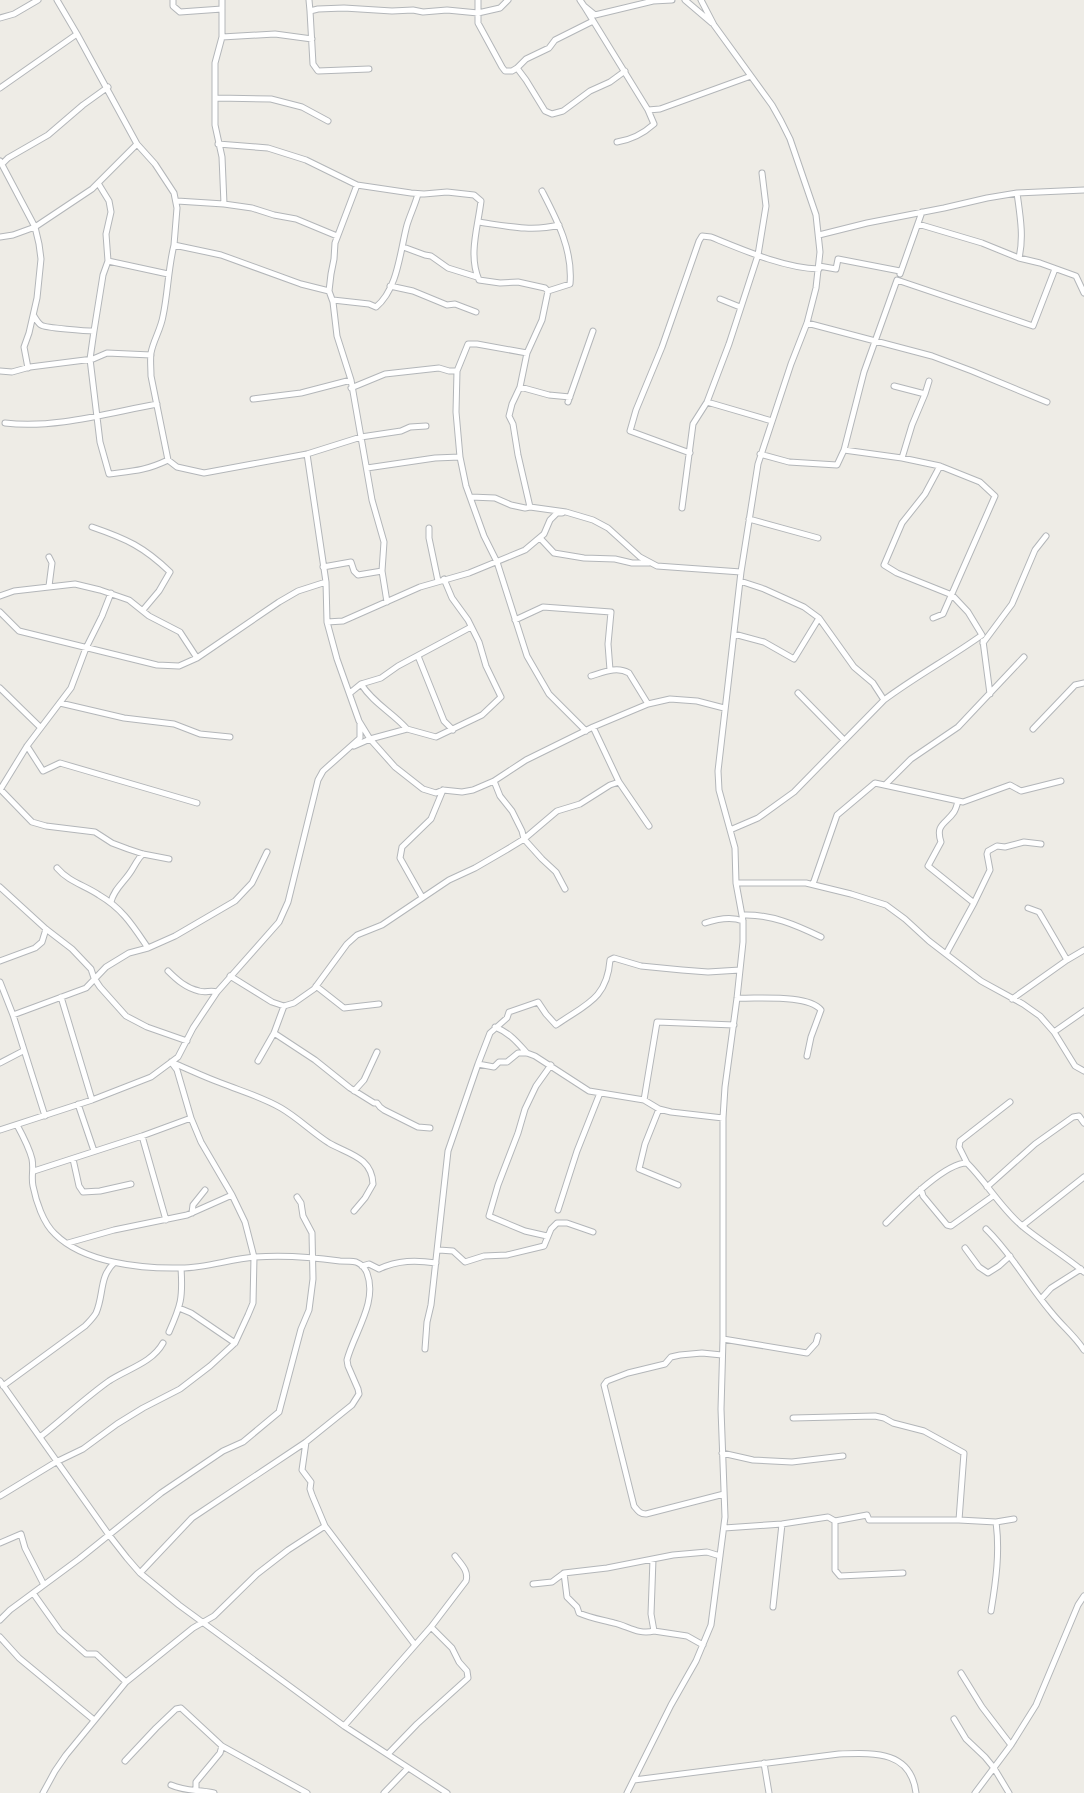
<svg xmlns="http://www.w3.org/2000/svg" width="1084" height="1793" viewBox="0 0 1084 1793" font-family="Ubuntu,sans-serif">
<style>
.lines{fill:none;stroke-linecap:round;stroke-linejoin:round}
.minor-casing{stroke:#b3b6b9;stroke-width:7}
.minor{stroke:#fff;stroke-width:5}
</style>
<rect width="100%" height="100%" fill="#eeece6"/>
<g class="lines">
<defs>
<path id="minor" d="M57,0L77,34
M173,0V6L180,12L222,9
M222,0V37
M309,0L310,11
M478,0V23L502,67L505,71H512L517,68L526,80L545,111L552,114L563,111L590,91L610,82L625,71
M580,0L584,6L595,15L653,1L672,0
M685,0L712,23
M584,6L648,110L660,109L751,76
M0,18L14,14L38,0
M517,68L526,59L549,48L555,40L593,21
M369,69L318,71L313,64L310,11L318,9L344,8L392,11L413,10L423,12L447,10L478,13L500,8L508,0
M0,88L77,34L137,144L155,164L174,193L177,208L174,245L221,255L301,284L329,291
M217,98L271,99L302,107L328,121
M617,142C630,140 644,133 654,124L648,110
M218,144L268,148L306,160L357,185L411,193L424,194L447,192L474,195L481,201C478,227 468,255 479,280L500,283L518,282L545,288L548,291L542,320L527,353L520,387L512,404L509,416L513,424L518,455L530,507
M0,161L35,227L39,244L41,259L37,298L29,333L24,347L28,368
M2,164L8,158L48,135L83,105L108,87
M98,183L109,201L111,212L106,234L108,261
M357,185L335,243L334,259L331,274L329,291L333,302L337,336L351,380L372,500L384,542L382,571L387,602
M542,191C557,220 573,250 570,284L548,291
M1017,193C1020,215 1024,237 1019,258
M177,201L224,204L252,208L274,215L296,219L337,236
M224,204L222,157L215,125V63L222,37L275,34L312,39
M478,222C506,226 532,232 559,225
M918,224L982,243L1019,258L1040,263L1076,276L1084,293
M819,235L867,223L944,208L987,198L1017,193L1084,190
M0,237L13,235L35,227L92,189L137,144
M406,248L425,255L431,256L448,268L477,277
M819,266L836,269L838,259L900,271
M900,274L922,212
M390,286L413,291L447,305L455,304L476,312
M720,299L740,307
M333,300L369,304L376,307C398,289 400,251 407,225C410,215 415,205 418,194
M34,316C36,319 38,323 41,325C45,328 87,331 94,331L103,275L108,261L168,274
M807,323L932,356L972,371L1047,402
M94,331L90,359L100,442L109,474C133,471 145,471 168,460L151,376C151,368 150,360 151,353C153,341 161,329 163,316C168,293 168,269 174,245
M527,353L477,344H468L457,371L456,412L460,457L466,486L484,536L497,562L527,656L549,694L586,731
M0,371L12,372L30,367L93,359L107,353L151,355
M894,386L925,394L912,425L902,458
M520,387L549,395L570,397
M351,388L385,374L439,368L449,371H457
M925,394L929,381
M253,399L301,393L351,380
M568,402L593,331
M707,402L772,421
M5,423C55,429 108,413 157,404
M844,450L864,372L897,280L1033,326L1055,269
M690,453L630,431L636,410L662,347L699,241L702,236L711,237C743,250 784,268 819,269
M307,454L326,582L327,622L337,659L359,721L370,739L395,767L423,789L436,793L443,790L462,792L473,790L494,781L526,760L593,727L648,704L670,699L697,701L724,708
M760,454L789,462L837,465L844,450L902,458L940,466L925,494L902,523L884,565L897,573L952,595L968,612L982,635C950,658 916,676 884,700
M168,460L177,467L204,473L307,454L361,437L401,431L410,427L426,426
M367,468L435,458L460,457
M471,497L495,498L511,505L525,508L530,507L566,512L593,520L608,528L640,557L657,566L741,572
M682,508L693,424L707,402L729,344L758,255L766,206L762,173
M749,519L818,538
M92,527C127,539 144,547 170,572L159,591L143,610
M429,528V538L438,581
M540,538L554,553L584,558L615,559L632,563H649
M49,557L52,563L49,586
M323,567L351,562L354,571L358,575L382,571
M0,596L14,591L75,584L100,590L129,600L149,616L180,632L197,658
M0,612L19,631L157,665L179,666L197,658L279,602L298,591L326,582
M933,618L943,614L995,496L980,482L940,466
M515,620L543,607L611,612L608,644L610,670
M327,622L343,621L420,587L469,573L525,550L544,534L550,520L557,513H562
M734,634L764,642L794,659L819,618
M983,641L990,694
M983,643L1012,604L1035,550L1046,536
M418,656L444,721L453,730
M591,676C604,672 617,666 629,673L648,704
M361,684C374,704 392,712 407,729
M0,688L40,727
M350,693L361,684L381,678L398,666L471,627
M798,693L844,740
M60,703L124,718L174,724L200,734L230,737
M593,727L619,782L649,826
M1033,729L1075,685L1084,683
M27,746L43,771L60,763L197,803
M354,746L370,739L407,729L436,737L482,715L501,697L486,666L479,642L468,620L452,598L444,579
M494,781L500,796L512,811L522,831L524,839L542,859L556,872L565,889
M885,785L911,759L958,727L1024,657
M0,789L32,822L46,826L95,832L112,843L128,849L143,854L169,859
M0,790L27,746L71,688L86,648L102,616L111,593
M958,801C957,805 956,809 954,812C946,824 935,824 941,842L928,866L974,903
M730,830L758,818L794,792L884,700L873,683L854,667L819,618L804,607L764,589L740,581
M57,868C69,882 84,885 99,895C123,909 133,926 148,948
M736,883H806L851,894L886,905L905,919L929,941L981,981L1023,1004L1040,1016L1054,1032L1075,1066L1084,1071
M813,884L837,815L875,783L963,802L1010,785L1021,791L1061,781
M0,887L46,929L72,949L91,969L94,978L100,987L126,1016L147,1027L187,1041
M422,897L400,858L402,847L431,819L443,790
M111,902C114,888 126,881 133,868C137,862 138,858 143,854
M1028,908L1039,912L1067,960
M743,915C771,914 796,925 821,937
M705,923C717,919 731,916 743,921
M946,954L974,903L990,870L987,854L988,851L997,846L1005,847L1024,842L1041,844
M0,961L35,948L42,942L46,929
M168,971C177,980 186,988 199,991C206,993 210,990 217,992
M230,976L272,1002L284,1006L274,1033L258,1061
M0,982L13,1015L45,1116
M316,986L344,1008L379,1004
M61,997L92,1100
M737,998C758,999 808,994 821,1010L811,1037L807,1056
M1012,999L1067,960L1084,950
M284,1006L294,1003L314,989L347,944L357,935L382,925L449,880L475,868L506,850L524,839L557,811L580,804L610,785L619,782
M13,1015L86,988L106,967L129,953L148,948L175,936L235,901L252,883L267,852
M495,1027C510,1033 517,1042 527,1053
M1054,1032L1084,1011
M274,1033L315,1060L350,1088L374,1103H377L380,1107L384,1110L418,1127L430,1128
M171,1062C188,1069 204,1077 221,1083C241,1091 262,1097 281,1108C298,1118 312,1132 329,1143C348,1154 372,1157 373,1184L365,1198L354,1211
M0,1063L23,1051
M478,1064L494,1067L499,1062H507L518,1053H527L535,1056L589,1091L644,1100L659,1109L671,1112L723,1118
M354,1091L364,1080L377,1052
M644,1100L657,1022L734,1025
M78,1104L94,1151
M659,1109L645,1144L639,1169L678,1185
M17,1125C23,1136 29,1147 32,1159C34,1169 31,1177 33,1186C36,1201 43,1223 55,1234C84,1263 142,1269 181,1268C206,1268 230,1259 255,1257C283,1255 312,1257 340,1261C345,1261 351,1261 356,1262C361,1264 365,1268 367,1273C378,1302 354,1333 347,1360L348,1366L358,1389L359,1394L352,1405L306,1442L192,1518L140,1573
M0,1130L92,1100L151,1077L178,1057L193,1028L217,992L279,922L288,902L318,780L323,771L360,738V724
M142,1136L166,1220
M73,1159L79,1186L83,1192L100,1191L131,1184
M967,1163C987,1183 1000,1207 1021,1225C1041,1242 1064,1255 1084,1272
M34,1171L142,1136L191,1118
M987,1187L1035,1144L1073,1117L1079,1116L1084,1123
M921,1189L923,1196L947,1225L951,1226L993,1196
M558,1210L577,1151L600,1093
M192,1213L193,1205L205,1190
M886,1223C903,1206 944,1163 967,1163L959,1147L960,1141L1010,1102
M1022,1226L1084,1177
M986,1229C1012,1254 1028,1285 1051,1312C1062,1326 1074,1335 1084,1350
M547,1236L525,1231L489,1216L498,1185L518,1133L525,1109L536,1086L551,1065
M68,1243L114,1230L187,1215L232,1195
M965,1248L979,1267L988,1273L999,1266L1010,1256
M439,1250L453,1251L465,1262L484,1256L507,1255L544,1246L551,1229L557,1223H567L593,1232
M362,1266L369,1264L379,1269C398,1260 416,1260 436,1263
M1041,1299L1051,1288L1081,1269
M179,1308L191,1313L235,1343
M169,1332C181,1305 183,1298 181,1268
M723,1339L807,1353L816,1343L818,1336
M425,1349L427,1322L431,1305L448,1151L478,1064L490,1033L507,1018L509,1012L538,1002L546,1014L556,1025C584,1005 607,1000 610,960L614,958L641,966L682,970L708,972L740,970
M722,1355L702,1353L680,1355L671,1357L665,1364L628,1373L607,1381L604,1385L634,1506C638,1511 640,1514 646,1514L724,1494
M0,1381L109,1535L127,1558L140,1573L179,1605L344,1726L447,1793
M3,1386L85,1326C89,1322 93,1318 96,1313C104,1295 99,1277 114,1263
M793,1418L875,1416L884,1418L893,1423L924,1431L964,1453L959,1520
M40,1437C63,1419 85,1398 109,1381C127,1369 152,1363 163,1343
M306,1442L302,1470L311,1482L310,1489L312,1495L325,1526L415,1645
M722,1453L753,1460L792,1462L843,1456
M0,1496L56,1462L83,1449L117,1424L143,1408L180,1389L210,1366L235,1343L248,1315L253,1303L254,1257L245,1222L232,1195L201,1142L191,1118L177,1070L171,1062
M835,1521V1570L840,1576L903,1573
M996,1522L1014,1519
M724,1528L782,1524L828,1517L835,1521L867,1515L869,1520H959L996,1522C1000,1552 996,1581 991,1611
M0,1543L21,1534L25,1548L44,1585
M653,1559L651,1614L654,1631L687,1636L703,1645
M564,1573L567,1597L577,1607L579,1613C590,1618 603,1620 614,1623C628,1626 638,1635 654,1631
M533,1584L552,1582L564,1573L607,1568L673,1555L707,1552L720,1556
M33,1593L60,1631L86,1654H96L126,1682
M773,1607L782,1524
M0,1620L10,1610L79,1559L161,1493L223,1451L243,1442L279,1412L301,1329L309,1310L313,1279L312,1233L303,1216L301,1203L297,1197
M0,1637L19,1658L94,1720
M961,1673L982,1707L1011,1745
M954,1719L966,1739L985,1757L994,1768L1009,1793
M344,1726L431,1627L466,1581C469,1571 461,1564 455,1556
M388,1754L417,1724L468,1678L467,1671L459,1662L452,1648L431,1627
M125,1761L156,1728L176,1709L181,1708L222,1746L307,1793
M764,1763L769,1793
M634,1780L839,1754C873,1753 911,1750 916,1793
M171,1785C187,1792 197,1789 214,1793
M196,1790V1782L220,1753L222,1746
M43,1793L55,1771L66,1755L126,1682L193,1628L214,1616L257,1574L288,1550L325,1526
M384,1793L408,1768
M627,1793L671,1705L696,1661L711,1625L725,1517L721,1409L723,1339V1118L725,1087L737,998L743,942V921L736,883L735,848L719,790L718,771L741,572L758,464L791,364L807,323L816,288L820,252L816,215L790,139L781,121L772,105L714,25L701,0
M975,1793L1011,1745L1036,1705L1078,1605L1084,1596"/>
</defs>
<use href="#minor" class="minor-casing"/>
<use href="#minor" class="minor"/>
</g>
</svg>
